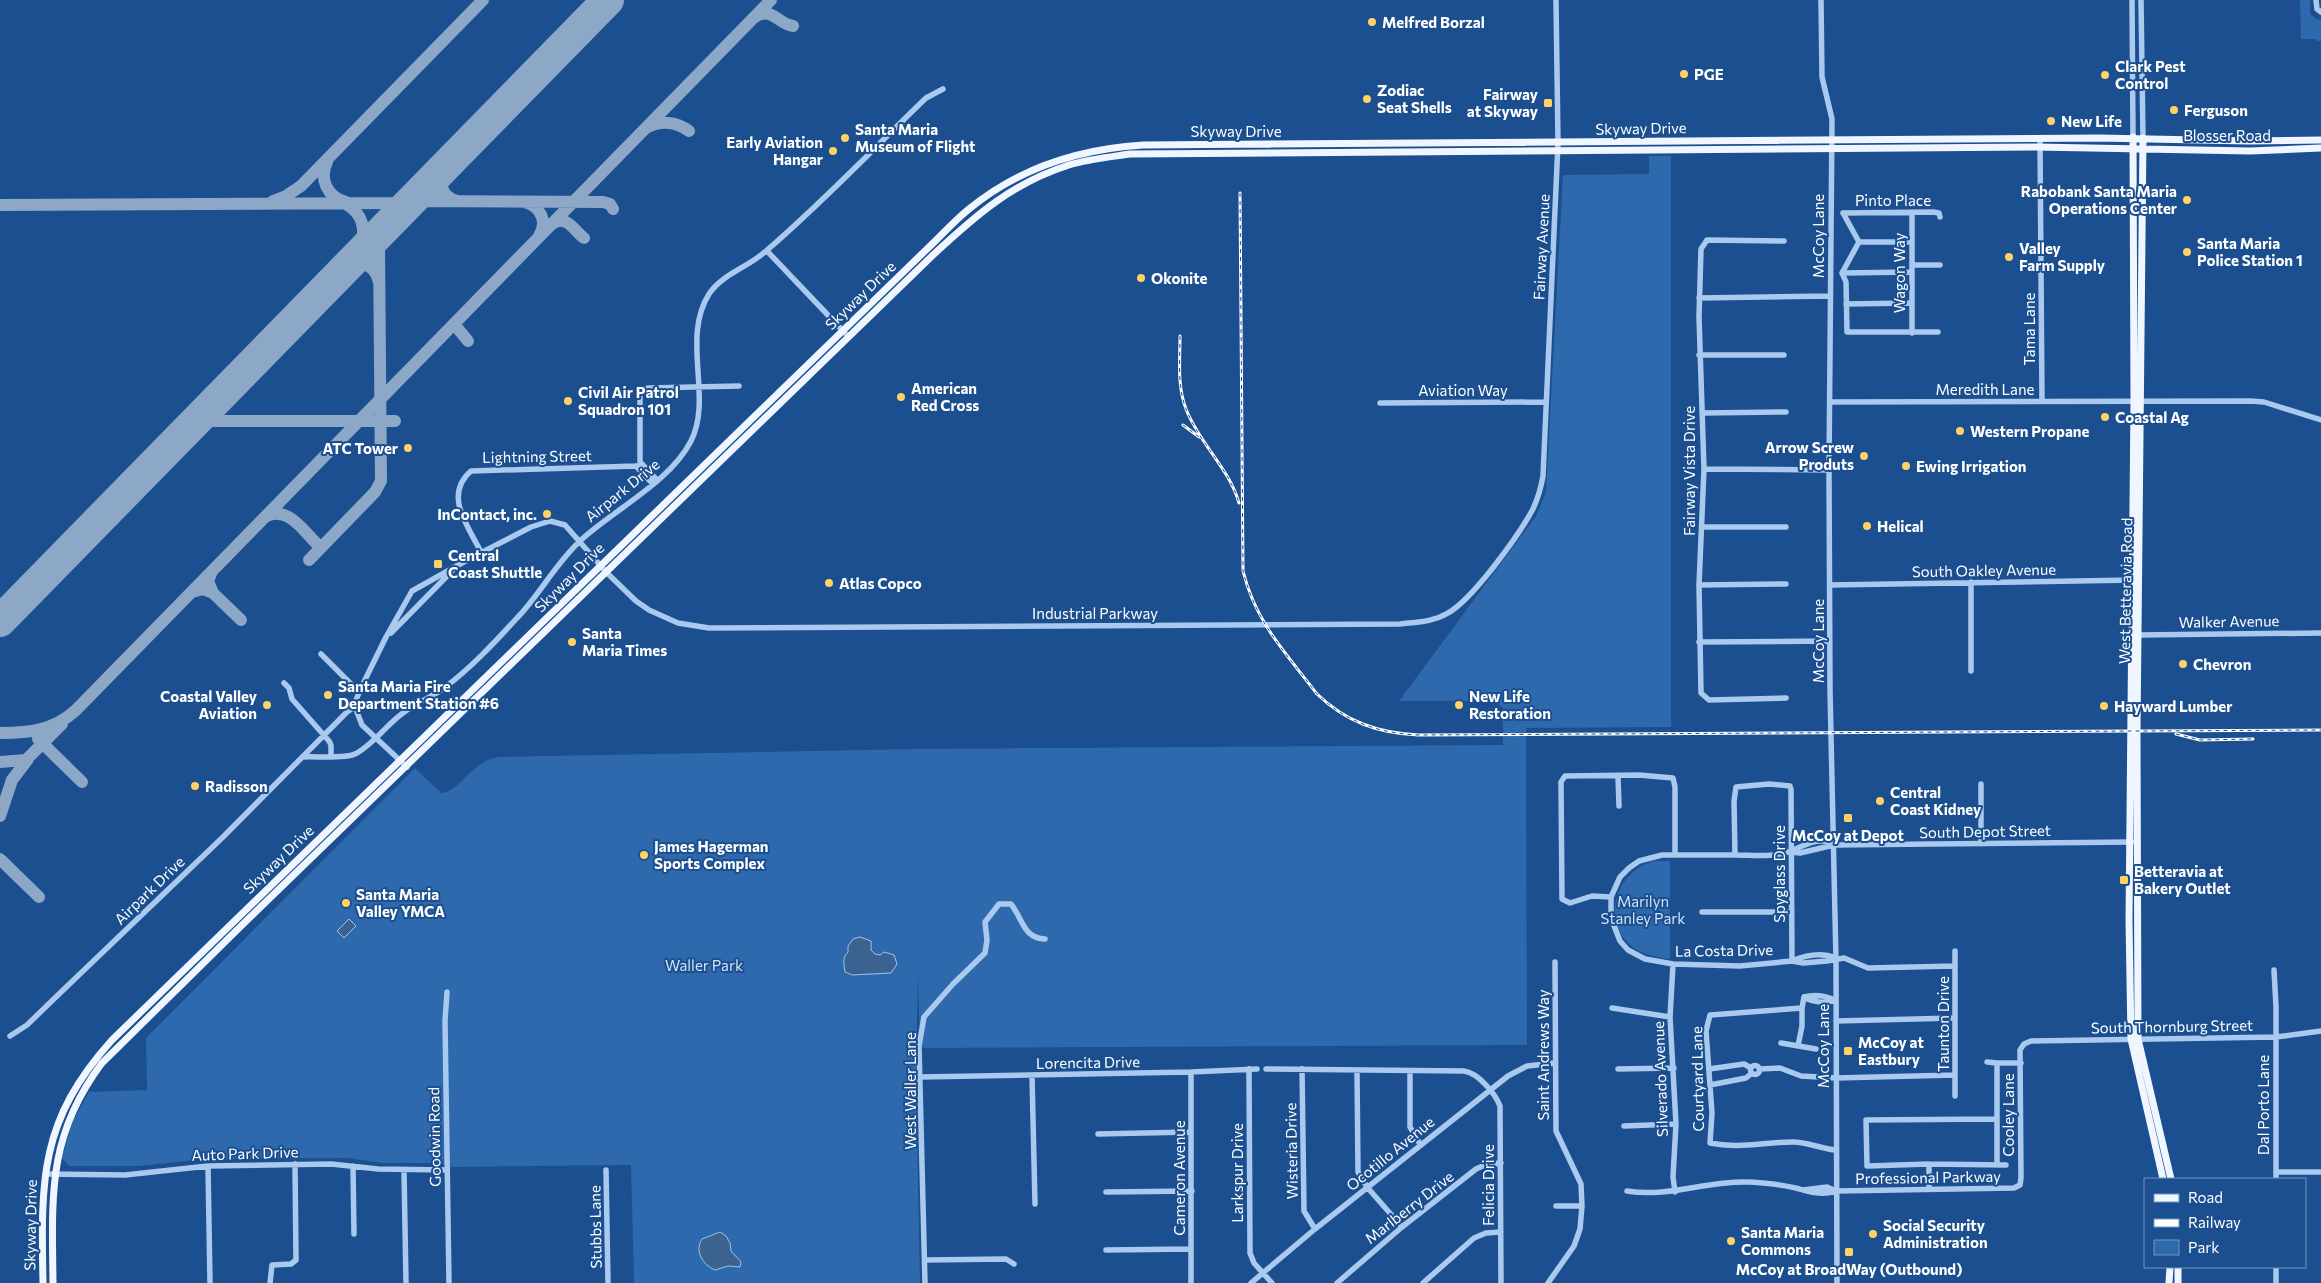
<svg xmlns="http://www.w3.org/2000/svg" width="2321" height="1283" viewBox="0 0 2321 1283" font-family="Commissioner,sans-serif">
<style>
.green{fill:#2e69ad}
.water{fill:#3c6290;stroke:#9cc4f0}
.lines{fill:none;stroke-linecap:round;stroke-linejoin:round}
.taxiway{stroke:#8da7c7;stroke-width:12}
.runway{stroke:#8da7c7;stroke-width:32}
.minor{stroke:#a9c9ee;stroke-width:5.5}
.major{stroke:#f0f6ff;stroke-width:7}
.rail-casing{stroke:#fff;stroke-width:3}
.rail{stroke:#1b4f8f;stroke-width:1;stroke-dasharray:4;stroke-linecap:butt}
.poi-dot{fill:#ffd166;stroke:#1b4f8f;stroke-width:2}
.labels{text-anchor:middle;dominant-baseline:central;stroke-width:4;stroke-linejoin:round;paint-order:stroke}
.poi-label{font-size:15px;font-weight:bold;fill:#fff;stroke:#1b4f8f;text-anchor:start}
.street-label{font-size:15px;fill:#fff;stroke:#1b4f8f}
.park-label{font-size:15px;fill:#cfe3fa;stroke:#1b4f8f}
</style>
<rect width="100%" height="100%" fill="#1b4f8f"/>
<path class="green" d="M2300,0H2310V14L2316,19L2321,20V41H2317L2316,39H2301Z
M1649,156H1671V727L1526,728L1527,1045L920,1048L918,975L916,1072L920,1283H634L631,1165L451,1167L441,1163H382L347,1158L204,1159L140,1166H69L62,1158L72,1123L89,1092L147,1090L146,1038L415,768L441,793C461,792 470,761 499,757L916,749L1503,745V708L1495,701H1399L1536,516L1546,492L1563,175L1649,174Z
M1656,861H1670V959C1656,957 1642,955 1630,945C1600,918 1618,868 1656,861Z"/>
<path class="water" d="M349,919L356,926L344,938L337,931Z
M860,937L871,941V950L875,954L880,955L884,952L894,955L897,964L891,973L852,975L845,972C844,964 842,958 848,952V946L853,939Z
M720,1232L726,1236L730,1243L731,1251L741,1262L740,1267L728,1266L715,1270C703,1265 694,1251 702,1239Z"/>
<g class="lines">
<path class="taxiway" d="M755,17C772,6 778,24 793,26
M648,127C661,120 677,122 689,131
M450,161C439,175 436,196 458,201
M327,162C319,179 327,197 346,202
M273,201L286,196L301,186L483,0
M524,202C541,206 548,222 539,236
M344,203C369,216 367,241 352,261
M0,205L399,203L410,200L423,188
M407,206L418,201L603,202L610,204L613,209
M552,224C567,214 573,230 584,238
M336,277C351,264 372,255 379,282
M454,324L468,341
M195,421H395
M265,517C287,505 302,529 316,543
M309,560L375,492L381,481L379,244L380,236L388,224
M192,592L203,589L213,593L208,581L212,571
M213,593L241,620
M0,733C29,733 53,731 76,710L771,0
M38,739L82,782
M0,762L26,760L62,724
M0,816L12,780L28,759
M0,859L39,897"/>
<path class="runway" d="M0,621L608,0"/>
<path class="minor" d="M1821,0L1822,77L1832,119L1829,470L1830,690L1836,961L1837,1283
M2132,0L2133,137
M2141,0L2143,138
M2316,0L2317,9L2321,12
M2040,138L2042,401
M1843,213L1933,212L1939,213L1940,217
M1784,241L1707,240L1701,249L1699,317L1704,469L1699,585L1701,693L1709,700L1786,698
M1859,242H1912
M767,251L845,333
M1912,265H1940
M1842,273L1846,282L1847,332H1938
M1842,273L1912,272
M1842,273L1859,242L1843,213
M1699,298L1830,296
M1846,304L1912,303
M1912,333V212
M1699,355H1784
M1830,402L2250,401L2264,402L2321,420
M1380,403L1546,402
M1702,413L1786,412
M636,466L653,484
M1704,469L1829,470
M657,480L640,462V392L648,388L739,386
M1702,527H1786
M481,552C468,526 443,495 471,471L636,466
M1971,582V671
M1699,585L1786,584
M1830,585L2135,580
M391,633L453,570
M2138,635L2321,633
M1699,642L1830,641
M321,654L352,685L361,688
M284,683L289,688L292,699L329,741L331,745V756
M303,757C315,756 345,759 355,754C373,745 386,725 403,713C415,703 431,698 444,688C470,669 495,642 517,618C540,594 556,563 581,540C615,509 670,482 691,441C713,398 681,338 709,294C722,274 749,267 766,251C822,203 873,149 926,98L943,89
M407,767L362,725L357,712L356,700L361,688L386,637L412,591L469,559L531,527L550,521L565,525L607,573L636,601L649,610L678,623L709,628L1400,624C1417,622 1433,622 1448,613C1473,599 1519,535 1533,509C1538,498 1541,488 1543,476L1558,143L1556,0
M1618,776L1619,806
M1981,784V844
M1834,845C1816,833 1799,851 1781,854C1765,857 1750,855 1735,855C1710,855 1686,855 1662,855L1639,861L1629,868L1620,877L1611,897V918L1620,941L1628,950L1645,959L1673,964L1740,966L1792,961L1803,963L1827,961L1844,958L1868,968L1955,966
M1791,852L1800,853L1834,845L2132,842
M1735,855L1734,801L1736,787L1769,784L1790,786L1791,790L1792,961
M1611,897L1592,896L1570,903L1562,899L1561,782L1565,776L1639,775L1673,778L1675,787V855
M1702,912H1792
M1792,961C1806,955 1821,952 1836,958
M1673,964L1670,1017L1676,1124L1673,1177L1675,1192
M2274,970L2276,1007V1179
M447,992L445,1021L449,1283
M1804,997L1802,1008L1710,1015L1706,1031L1712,1113L1710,1143C1738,1149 1765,1142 1793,1142C1808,1142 1821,1149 1836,1150
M1804,997C1813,1002 1826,1004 1835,1000
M1804,997C1814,994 1826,996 1835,1000
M1612,1008L1670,1017
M1836,1021L1955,1018
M10,1036L27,1025L59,994L222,838L347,712L356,706
M1781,1043L1816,1049
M1798,1046L1802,1026V1008
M1987,1062L1997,1063
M1750.5 1070a4.5 4.5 0 1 1 9 0a4.5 4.5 0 1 1-9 0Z
M1249,1069L1250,1253L1254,1263L1272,1283
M1266,1069L1464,1071C1478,1073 1495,1093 1500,1106L1501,1283
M1302,1069L1304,1211L1315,1229
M1618,1069L1674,1068
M1709,1069L1744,1064L1751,1068
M1760,1069L1780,1068L1801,1076L1836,1078L1955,1075
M1357,1071L1358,1172L1367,1187L1402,1227
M1410,1071V1127L1420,1144
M1032,1076L1035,1204
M920,1077L1191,1072L1257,1069
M1710,1085L1746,1078L1752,1073
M1955,1096V951
M1624,1126L1676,1124
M1098,1134L1191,1132
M1929,1164L1867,1166L1866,1120L1997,1119
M1997,1165V1063H2021
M208,1166L210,1283
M353,1166L354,1234
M404,1170L406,1283
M606,1170L608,1283
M2276,1172H2321
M45,1174L125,1175L208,1166L331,1164L378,1169L447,1170
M1929,1189V1164L2006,1165
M1803,1190L1827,1187L1836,1191
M1627,1191C1669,1198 1708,1180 1749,1182C1766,1183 1787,1185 1803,1190C1815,1193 1823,1195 1836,1191L2014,1188L2020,1185L2021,1178L2020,1050L2024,1044L2031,1041L2276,1037L2321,1031
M1106,1192L1192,1191
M1556,1206H1582
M1106,1250L1191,1249
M926,1260L1006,1259L1014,1264
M2276,1267V1283
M270,1283L272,1265L291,1264L296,1260L295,1164
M925,1283L919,1046L924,1017L953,984L985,953L987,940L985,922L999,904H1011C1023,919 1023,938 1045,939
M1191,1283V1072
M1251,1283L1315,1229L1508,1076L1527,1066L1555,1063
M1337,1283L1402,1227L1476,1169L1487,1164L1501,1163
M1423,1283L1474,1238L1486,1233L1501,1232
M1548,1283L1574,1246L1580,1229L1582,1206L1581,1184L1556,1131L1555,962"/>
<path class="major" d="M2133,137L2134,400L2129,920L2131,1039L2163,1179
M2143,138L2137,731L2138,1039L2171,1179
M2178,1267V1283
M43,1283C41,1180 39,1121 112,1040L927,249C941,236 954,221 969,209C1019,168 1079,149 1143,145L2099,138L2249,141L2321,140
M53,1283C52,1196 47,1136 102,1063L240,927L933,255C975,216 1012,183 1069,165C1089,159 1110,157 1130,154L2036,147L2250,151L2321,148
M2169,1283L2170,1267"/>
<defs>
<path id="rail" d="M1240,193L1243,571C1256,623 1285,652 1317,694C1346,722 1378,733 1418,735L2321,730
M1180,336C1180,360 1177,386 1186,409C1199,443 1229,468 1239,503
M1183,425L1199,437
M2176,734L2200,740L2253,739"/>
</defs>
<use href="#rail" class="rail-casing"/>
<use href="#rail" class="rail"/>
</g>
<g class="poi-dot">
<circle cx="1372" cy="22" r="5"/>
<circle cx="1684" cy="74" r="5"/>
<circle cx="2105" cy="75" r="5"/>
<circle cx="1367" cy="99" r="5"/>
<rect x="1543" y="98" width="10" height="10" rx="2.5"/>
<circle cx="2174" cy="110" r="5"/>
<circle cx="2051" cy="121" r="5"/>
<circle cx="845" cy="138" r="5"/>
<circle cx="833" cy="151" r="5"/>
<circle cx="2187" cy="200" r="5"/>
<circle cx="2187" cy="252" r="5"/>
<circle cx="2009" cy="257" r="5"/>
<circle cx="1141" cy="278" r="5"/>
<circle cx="901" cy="397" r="5"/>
<circle cx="568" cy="401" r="5"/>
<circle cx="2105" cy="417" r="5"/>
<circle cx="1960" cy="431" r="5"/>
<circle cx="408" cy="448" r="5"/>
<circle cx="1864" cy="456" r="5"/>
<circle cx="1906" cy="466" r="5"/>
<circle cx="547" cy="514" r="5"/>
<circle cx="1867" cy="526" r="5"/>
<rect x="433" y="559" width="10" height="10" rx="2.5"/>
<circle cx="829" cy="583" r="5"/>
<circle cx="572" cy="642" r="5"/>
<circle cx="2183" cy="664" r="5"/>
<circle cx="328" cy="695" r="5"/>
<circle cx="267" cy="705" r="5"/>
<circle cx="1459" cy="705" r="5"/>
<circle cx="2104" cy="706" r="5"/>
<circle cx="195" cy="786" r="5"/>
<circle cx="1880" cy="801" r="5"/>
<rect x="1843" y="813" width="10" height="10" rx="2.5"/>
<circle cx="644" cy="855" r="5"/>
<rect x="2119" y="875" width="10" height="10" rx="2.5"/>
<circle cx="346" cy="903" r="5"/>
<rect x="1843" y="1046" width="10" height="10" rx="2.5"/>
<circle cx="1873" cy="1234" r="5"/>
<circle cx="1731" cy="1241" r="5"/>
<rect x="1844" y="1247" width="10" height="10" rx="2.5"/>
</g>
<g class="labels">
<g class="poi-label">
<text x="1382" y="22">Melfred Borzal</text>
<text x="2115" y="66">Clark Pest<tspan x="2115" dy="17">Control</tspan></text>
<text x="1694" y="74">PGE</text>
<text x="1377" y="90">Zodiac<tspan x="1377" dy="17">Seat Shells</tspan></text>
<text x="1538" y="94" text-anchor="end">Fairway<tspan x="1538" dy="17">at Skyway</tspan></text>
<text x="2184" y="110">Ferguson</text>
<text x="2061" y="121">New Life</text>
<text x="855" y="129">Santa Maria<tspan x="855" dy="17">Museum of Flight</tspan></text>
<text x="823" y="142" text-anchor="end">Early Aviation<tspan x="823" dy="17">Hangar</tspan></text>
<text x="2177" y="191" text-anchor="end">Rabobank Santa Maria<tspan x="2177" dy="17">Operations Center</tspan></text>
<text x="2197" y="243">Santa Maria<tspan x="2197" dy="17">Police Station 1</tspan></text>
<text x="2019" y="248">Valley<tspan x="2019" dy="17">Farm Supply</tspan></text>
<text x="1151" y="278">Okonite</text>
<text x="911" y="388">American<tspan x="911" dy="17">Red Cross</tspan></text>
<text x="578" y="392">Civil Air Patrol<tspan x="578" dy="17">Squadron 101</tspan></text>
<text x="2115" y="417">Coastal Ag</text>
<text x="1970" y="431">Western Propane</text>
<text x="1854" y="447" text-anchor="end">Arrow Screw<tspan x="1854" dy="17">Produts</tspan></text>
<text x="398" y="448" text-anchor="end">ATC Tower</text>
<text x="1916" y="466">Ewing Irrigation</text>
<text x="537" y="514" text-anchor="end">InContact, inc.</text>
<text x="1877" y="526">Helical</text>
<text x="448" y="555">Central<tspan x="448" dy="17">Coast Shuttle</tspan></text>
<text x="839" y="583">Atlas Copco</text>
<text x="582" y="633">Santa<tspan x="582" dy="17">Maria Times</tspan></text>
<text x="2193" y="664">Chevron</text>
<text x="338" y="686">Santa Maria Fire<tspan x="338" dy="17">Department Station #6</tspan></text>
<text x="257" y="696" text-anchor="end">Coastal Valley<tspan x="257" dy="17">Aviation</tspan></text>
<text x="1469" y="696">New Life<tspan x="1469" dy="17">Restoration</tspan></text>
<text x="2114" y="706">Hayward Lumber</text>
<text x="205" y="786">Radisson</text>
<text x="1890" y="792">Central<tspan x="1890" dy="17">Coast Kidney</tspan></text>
<text x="1848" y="835" text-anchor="middle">McCoy at Depot</text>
<text x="654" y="846">James Hagerman<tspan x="654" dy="17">Sports Complex</tspan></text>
<text x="2134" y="871">Betteravia at<tspan x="2134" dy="17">Bakery Outlet</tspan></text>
<text x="356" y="894">Santa Maria<tspan x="356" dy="17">Valley YMCA</tspan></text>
<text x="1858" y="1042">McCoy at<tspan x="1858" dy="17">Eastbury</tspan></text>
<text x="1883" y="1225">Social Security<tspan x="1883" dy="17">Administration</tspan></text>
<text x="1741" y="1232">Santa Maria<tspan x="1741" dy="17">Commons</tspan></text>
<text x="1849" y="1269" text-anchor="middle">McCoy at BroadWay (Outbound)</text>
</g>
<g class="street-label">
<text transform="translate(1641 128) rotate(-1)">Skyway Drive</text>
<text x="1236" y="131">Skyway Drive</text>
<text x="2227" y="135">Blosser Road</text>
<text x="1893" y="200">Pinto Place</text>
<text transform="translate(1818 236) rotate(-90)">McCoy Lane</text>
<text transform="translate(1541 247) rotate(-87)">Fairway Avenue</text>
<text transform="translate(1899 273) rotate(-90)">Wagon Way</text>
<text transform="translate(860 295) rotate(-44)">Skyway Drive</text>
<text transform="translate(2029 329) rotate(-90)">Tama Lane</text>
<text x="1985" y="389">Meredith Lane</text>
<text x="1463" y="390">Aviation Way</text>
<text transform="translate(537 456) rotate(-1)">Lightning Street</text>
<text transform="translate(1689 471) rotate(-90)">Fairway Vista Drive</text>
<text transform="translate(622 490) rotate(-39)">Airpark Drive</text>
<text transform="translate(1984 570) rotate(-1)">South Oakley Avenue</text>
<text transform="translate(569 577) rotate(-45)">Skyway Drive</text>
<text transform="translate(2125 591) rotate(-89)">West Betteravia Road</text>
<text x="1095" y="613">Industrial Parkway</text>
<text transform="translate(2229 621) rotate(-1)">Walker Avenue</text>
<text transform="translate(1818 641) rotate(-90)">McCoy Lane</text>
<text transform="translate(1985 831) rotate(-1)">South Depot Street</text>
<text transform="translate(278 859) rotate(-44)">Skyway Drive</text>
<text transform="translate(1779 874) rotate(-90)">Spyglass Drive</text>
<text transform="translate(149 890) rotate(-44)">Airpark Drive</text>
<text transform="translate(1724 950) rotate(-1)">La Costa Drive</text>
<text transform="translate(1943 1024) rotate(-90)">Taunton Drive</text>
<text transform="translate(2172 1026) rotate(-1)">South Thornburg Street</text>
<text transform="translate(1823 1046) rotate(-90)">McCoy Lane</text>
<text transform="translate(1543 1055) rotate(-90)">Saint Andrews Way</text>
<text transform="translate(1088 1062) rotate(-1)">Lorencita Drive</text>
<text transform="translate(1660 1079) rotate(-92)">Silverado Avenue</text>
<text transform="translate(1697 1079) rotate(-91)">Courtyard Lane</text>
<text transform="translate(910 1091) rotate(-90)">West Waller Lane</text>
<text transform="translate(2263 1105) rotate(-90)">Dal Porto Lane</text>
<text transform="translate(2008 1115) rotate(-90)">Cooley Lane</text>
<text transform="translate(434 1137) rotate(-91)">Goodwin Road</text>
<text transform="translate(1291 1151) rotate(-91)">Wisteria Drive</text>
<text transform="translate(245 1153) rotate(-2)">Auto Park Drive</text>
<text transform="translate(1390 1153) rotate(-39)">Ocotillo Avenue</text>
<text transform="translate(1237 1173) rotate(-90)">Larkspur Drive</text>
<text transform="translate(1928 1177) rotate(-1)">Professional Parkway</text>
<text transform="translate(1179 1178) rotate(-90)">Cameron Avenue</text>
<text transform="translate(1488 1185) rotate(-90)">Felicia Drive</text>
<text transform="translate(1409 1207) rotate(-38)">Marlberry Drive</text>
<text transform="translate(30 1225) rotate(-89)">Skyway Drive</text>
<text transform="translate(595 1227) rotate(-91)">Stubbs Lane</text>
</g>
<g class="park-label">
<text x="1643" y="901">Marilyn<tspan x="1643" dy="17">Stanley Park</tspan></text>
<text x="704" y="965">Waller Park</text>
</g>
</g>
<rect x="2144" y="1178" width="162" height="90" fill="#1b4f8f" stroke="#7695bc"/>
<rect x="2154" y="1194" width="25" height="8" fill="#f0f6ff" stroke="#7695bc"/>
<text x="2188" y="1203" font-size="15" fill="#ffffff">Road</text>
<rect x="2154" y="1219" width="25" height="8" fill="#ffffff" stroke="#7695bc"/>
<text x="2188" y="1228" font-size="15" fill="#ffffff">Railway</text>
<rect x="2154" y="1240" width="25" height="15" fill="#2e69ad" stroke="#7695bc"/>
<text x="2188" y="1253" font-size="15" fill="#ffffff">Park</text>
</svg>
